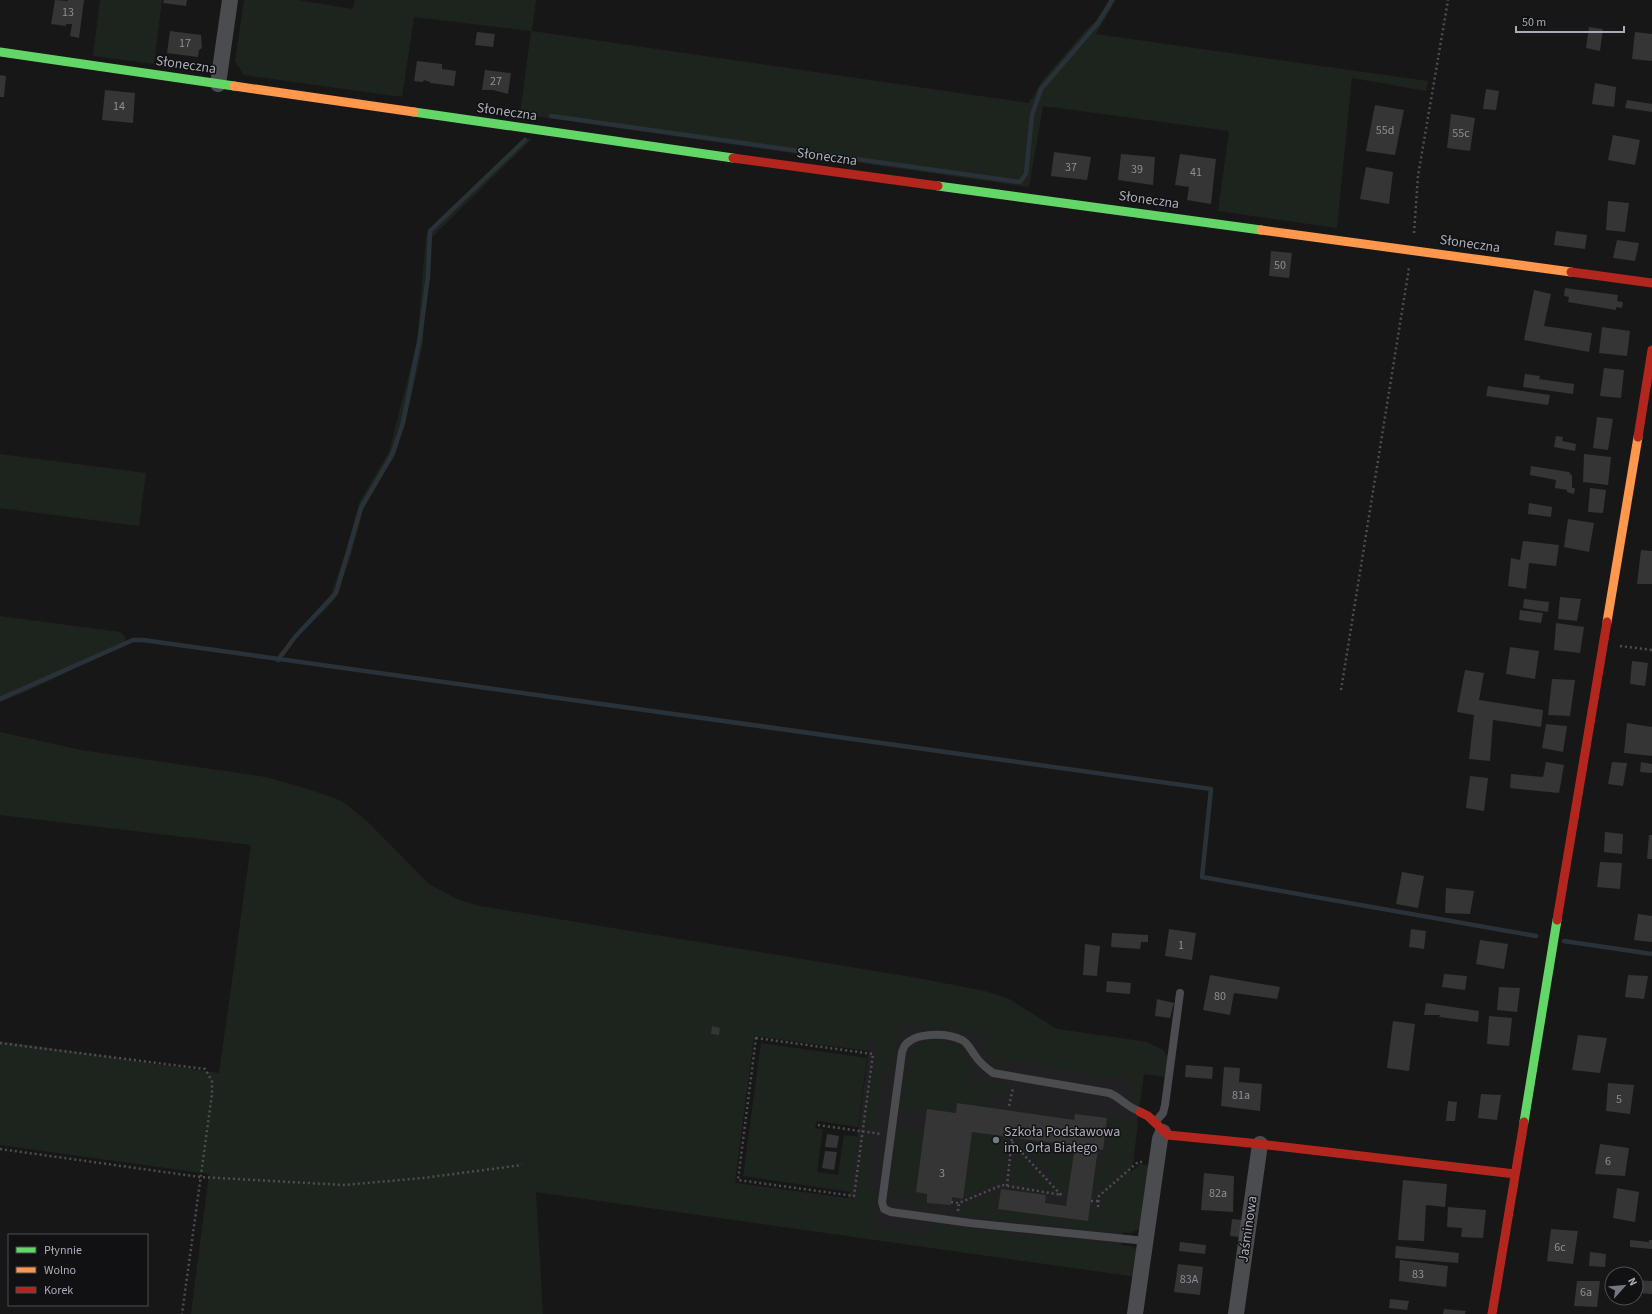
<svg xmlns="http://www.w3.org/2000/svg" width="1652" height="1314" viewBox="0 0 1652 1314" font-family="'Source Sans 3',sans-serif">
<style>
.built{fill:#212123}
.green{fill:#1d241e}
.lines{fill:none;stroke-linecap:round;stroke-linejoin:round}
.stream{stroke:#2a3239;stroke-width:4.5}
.building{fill:#353536}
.path{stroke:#4d4e52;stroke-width:2.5;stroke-dasharray:2 3;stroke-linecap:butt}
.lane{stroke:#4b4c50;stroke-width:8}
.street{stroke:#4b4c50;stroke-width:16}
.fast{stroke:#63d668;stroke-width:9}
.slow{stroke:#ff974d;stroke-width:9}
.jam{stroke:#b3261e;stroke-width:9}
.poi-dot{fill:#757880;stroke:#111113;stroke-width:1.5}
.labels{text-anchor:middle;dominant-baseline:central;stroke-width:3;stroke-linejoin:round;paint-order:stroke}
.number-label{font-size:12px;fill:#8b8f98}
.street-label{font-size:14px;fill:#a8adb8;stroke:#111113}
.poi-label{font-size:14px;fill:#a8adb8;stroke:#111113;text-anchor:start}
</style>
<rect width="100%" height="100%" fill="#171717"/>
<path class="built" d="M875,1003L1147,1042L1118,1274L849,1236L854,1198H849L850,1192Z"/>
<path class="green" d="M100,0H162L154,64L93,56Z
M244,0H298L353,9L355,0H536L532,31L1029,103L1042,81L1084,32L1097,20L1109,0H1116L1096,34L1428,81L1426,91L1352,78L1337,228L1218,211L1229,131L1043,106L1029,187L520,114L531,31L414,17L402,97L244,75L235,61Z
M523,139H532L432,237L425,304L423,343L411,399L396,453L365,502L351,555L335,599L327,608L276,657L330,597L345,555L359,503L389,452L417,342L426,236Z
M0,454L146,473L139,526L0,508Z
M0,616L120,632L125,637V641L122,643C82,665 43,686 0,702Z
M0,732L81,750L266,777L311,790L342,801L368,822L429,884L457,899L479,906L912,977L985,991L1009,999L1057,1029L1147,1042L1163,1050L1169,1059L1165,1077L1144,1074L1140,1105C1127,1102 1131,1091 1132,1080L1003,1060L1001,1071C982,1066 984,1051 985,1036L900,1023L894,1067L890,1073L883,1074L875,1125L865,1127L877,1040H871L869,1051L754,1036L735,1183L855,1199L864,1136L868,1137L873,1141L866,1188L877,1192L873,1226L930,1235L932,1224L1130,1246L1136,1248L1141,1254L1137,1277L536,1192L543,1314H191L209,1174L0,1145V1041L219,1073L251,845L0,815Z
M936,1040C942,1041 950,1042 956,1044C970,1050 969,1066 968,1078L1010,1084L1007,1098L990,1096L988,1107L957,1103L956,1113L927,1109V1112L900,1111L908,1059C914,1046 922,1041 936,1040Z
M761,1043L867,1058L858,1127L817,1121L815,1128L823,1129L817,1172L838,1175L844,1135L859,1137L851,1192L743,1176Z
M1110,1117L1138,1121L1133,1165L1096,1196L1092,1194L1097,1156L1105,1158Z
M898,1128L924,1131L916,1192L927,1194V1203L905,1200L889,1191Z
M972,1132L1009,1137L1003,1180L963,1199Z
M1018,1138L1075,1146L1068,1193L1063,1191L1017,1144Z
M1015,1149L1054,1190L1011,1183Z
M1140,1164L1152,1166L1141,1228L1130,1233L960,1216L961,1205L1001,1189L999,1208L1088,1221L1090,1208L1102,1210L1105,1193Z"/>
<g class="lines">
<path class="stream" d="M551,116L1020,182L1026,174L1032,115L1041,89L1098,23L1112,0
M278,660L295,637L336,593L361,508L392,455L403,423L420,337L428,276L430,231L525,140
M0,699L133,640H143L1211,789L1202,877L1536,936
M1564,941L1652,954"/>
</g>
<path class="building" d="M55,0L68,1V0H84L79,38L70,36L72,24H66V26L51,24Z
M164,0H187L186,6L163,3Z
M1589,27L1603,29L1600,51L1586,48Z
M170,31L201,35L202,48L199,50L198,57L167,53Z
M477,32L495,34L493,47L475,45Z
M1635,32L1652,34V61L1632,59Z
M417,61L442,64V69L456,71L454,86L430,83V82L424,80L423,82L414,81Z
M485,70L511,73L508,94L493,90H482Z
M0,75L6,76L4,97H0Z
M1595,83L1616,87L1614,107L1592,104Z
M1486,89L1499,91L1496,110L1483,109Z
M105,90L135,93L133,123L102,120Z
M1627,100L1652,104V112L1625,108Z
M1375,105L1404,110L1395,155L1366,151Z
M1451,114L1475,118L1470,151L1447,148Z
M1613,135L1640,140L1635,165L1608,160Z
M1054,152L1091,157L1087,180L1051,176Z
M1121,154L1155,157L1153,185L1118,180Z
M1180,154L1216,159L1211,204L1187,200L1189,187L1175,185Z
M1366,167L1393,172L1389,204L1360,199Z
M1608,201L1629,203L1625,232L1606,230Z
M1556,231L1587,235L1585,249L1554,245Z
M1617,240L1639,243L1635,261L1613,258Z
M1271,251L1292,253L1289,278L1269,276Z
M1565,288L1618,295L1617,301L1623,302L1622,308L1616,307V310L1568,302L1569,297L1564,296Z
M1534,290L1551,294L1544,326L1592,333L1589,352L1524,340Z
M1602,327L1630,331L1627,356L1599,353Z
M1604,368L1624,370L1621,398L1600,396Z
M1525,374L1540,376L1539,379L1574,384L1573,394L1523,387Z
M1488,386L1550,395L1548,405L1486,396Z
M1597,417L1613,419L1608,450L1593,448Z
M1556,436L1563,437L1562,441L1576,444L1575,451L1554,447Z
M1584,454L1611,457L1608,485L1583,482Z
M1531,466L1569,472L1572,476V488H1575L1574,494L1567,492V490L1555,488L1556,480L1530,475Z
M1590,488L1606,490L1603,513L1588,512Z
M1529,503L1552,507L1551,517L1528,514Z
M1568,519L1594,523L1589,552L1564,547Z
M1523,541L1559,545L1556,566L1529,563L1526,589L1508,586L1511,558L1520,560Z
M1641,550L1652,551V584H1637Z
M1560,597L1581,599L1577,621L1558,619Z
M1524,599L1549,602L1548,612L1523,608Z
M1520,610L1543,613L1541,623L1519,620Z
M1556,623L1584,627L1580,653L1554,650Z
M1510,647L1539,651L1535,679L1506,674Z
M1632,661L1648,663L1645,686L1630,684Z
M1465,670L1484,673L1479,700L1543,710L1541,727L1493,720L1490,761L1469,759L1474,715L1457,712Z
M1552,679L1575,680L1570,716L1548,715Z
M1627,723L1652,727V756L1624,753Z
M1546,724L1567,726L1563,752L1542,748Z
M1546,762L1564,765L1559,793L1510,788L1511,774L1543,777Z
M1612,762L1627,763L1623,786L1608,784Z
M1641,762L1652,764V773L1640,772Z
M1470,776L1488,778L1484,811L1466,808Z
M1605,832L1623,834L1622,854L1604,852Z
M1649,835H1652V859H1647Z
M1600,862L1622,863L1620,889L1597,887Z
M1402,872L1424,876L1418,908L1396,904Z
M1446,888L1474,891L1470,914L1445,913Z
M1638,914L1652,916V942L1634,940Z
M1169,929L1196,933L1192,960L1165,956Z
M1411,929L1426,931L1424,949L1409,947Z
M1112,933L1148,935V942H1141L1140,949L1111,947Z
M1480,940L1508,944L1504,969L1476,964Z
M1085,944L1100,946L1097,976L1083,975Z
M1444,974L1467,976L1465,990L1442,987Z
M1210,975L1280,987L1277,999L1234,993L1230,1015L1203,1010Z
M1628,975L1648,976L1644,999L1625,997Z
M1107,981L1131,983L1130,994L1106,992Z
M1499,987L1520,988L1517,1012L1497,1010Z
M1157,999L1174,1003L1170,1018L1155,1016Z
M1426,1003L1479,1011L1478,1022L1439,1017L1440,1015H1424Z
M1489,1016L1512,1018L1509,1046L1487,1044Z
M1393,1021L1415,1024L1409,1071L1387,1068Z
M712,1026L720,1028L719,1035L711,1034Z
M1578,1035L1607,1038L1600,1073L1572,1070Z
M1186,1065L1213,1067L1212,1079L1185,1077Z
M1224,1067L1240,1068L1239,1082L1262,1084L1260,1111L1221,1106Z
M1608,1083L1634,1085L1630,1114L1606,1111Z
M1481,1094L1501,1095L1497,1120L1478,1118Z
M1448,1101L1457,1102L1455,1121H1446Z
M957,1103L1074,1120L1075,1114L1107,1118L1103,1150L1098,1149L1088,1221L998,1209L1001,1189L1046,1195L1045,1203L1066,1206L1075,1146L972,1132L963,1199L952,1197L951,1205L927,1203V1194L916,1192L927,1109L956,1113Z
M827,1134L839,1136L837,1148L825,1147Z
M1600,1144L1629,1148L1625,1176L1595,1174Z
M825,1151L837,1152L834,1170L822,1168Z
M1204,1173L1234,1176L1233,1212L1201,1210Z
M1403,1180L1447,1184L1445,1207L1426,1205L1424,1241L1398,1240Z
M1617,1188L1639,1192L1635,1222L1613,1218Z
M1448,1207L1486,1210L1483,1238L1461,1237L1462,1228L1447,1227Z
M1232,1219L1242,1220L1240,1237L1230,1236Z
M1551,1229L1578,1231L1573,1264L1547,1261Z
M1630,1240L1649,1242V1240H1652V1249L1630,1247Z
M1180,1242L1206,1245L1205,1254L1179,1251Z
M1396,1246L1459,1253L1458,1263L1395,1258Z
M1590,1252L1606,1254L1605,1267L1589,1266Z
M1400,1260L1448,1266L1446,1287L1399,1281Z
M1178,1264L1203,1267L1200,1295L1174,1292Z
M1636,1280L1652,1281V1294L1636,1293Z
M1577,1281H1600L1597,1307L1574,1306Z
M1390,1299L1409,1301L1407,1310L1389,1308Z
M1444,1309L1466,1311L1465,1314H1443Z"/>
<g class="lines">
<path class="path" d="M1414,233L1418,176L1448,0
M1620,646L1652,650
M1341,690L1409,268
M756,1038L873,1054L854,1196L738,1180Z
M0,1043L205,1069L212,1081V1094L182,1314
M1009,1106L1013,1088
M818,1125L881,1134
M1012,1142L1061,1195
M0,1149L200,1177L344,1185L423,1178L522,1165
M1007,1186L1012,1137
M1091,1201H1098
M951,1202L959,1203
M1098,1207L1099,1196L1138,1162H1142
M958,1211L959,1203L1002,1185L1062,1195"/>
<path class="lane" d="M1139,1111C1127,1107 1120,1097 1109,1093L993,1073C986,1068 979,1062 974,1054C970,1049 968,1043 962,1040C948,1033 917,1032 906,1044C904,1046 903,1050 902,1052L882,1202L884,1209L891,1212L970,1223L1146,1241
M1155,1122L1163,1113L1165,1105L1180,993"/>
<path class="street" d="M218,84L230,0
M1135,1314L1160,1139L1163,1132
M1236,1314L1260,1144"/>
<path class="fast" d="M0,52L234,86
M414,112L733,158
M938,186L1261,230
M1524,1122L1557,920"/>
<path class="slow" d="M234,86L414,112
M1261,230L1571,272
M1607,622L1638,437"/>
<path class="jam" d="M733,158L938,186
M1571,272L1652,283
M1638,437L1652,350
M1557,920L1607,622
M1140,1112L1148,1116L1168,1135L1260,1144L1515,1174
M1492,1314L1524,1122"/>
</g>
<circle class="poi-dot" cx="996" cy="1140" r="4"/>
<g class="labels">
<g class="number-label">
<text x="68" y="12">13</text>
<text x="185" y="43">17</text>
<text x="496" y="81">27</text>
<text x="119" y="106">14</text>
<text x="1385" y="130">55d</text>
<text x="1461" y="133">55c</text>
<text x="1071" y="167">37</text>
<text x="1137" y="169">39</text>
<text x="1196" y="172">41</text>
<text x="1280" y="265">50</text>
<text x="1181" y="945">1</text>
<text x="1220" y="996">80</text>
<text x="1241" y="1095">81a</text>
<text x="1619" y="1099">5</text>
<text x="1608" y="1161">6</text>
<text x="942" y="1173">3</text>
<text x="1218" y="1193">82a</text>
<text x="1560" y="1247">6c</text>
<text x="1418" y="1274">83</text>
<text x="1189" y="1279">83A</text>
<text x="1586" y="1292">6a</text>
</g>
<g class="street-label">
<text transform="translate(186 65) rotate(8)">Słoneczna</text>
<text transform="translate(507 112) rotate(8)">Słoneczna</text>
<text transform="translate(827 157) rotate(8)">Słoneczna</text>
<text transform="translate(1149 200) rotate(8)">Słoneczna</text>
<text transform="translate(1470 244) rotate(8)">Słoneczna</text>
<text transform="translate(1248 1229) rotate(-82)">Jaśminowa</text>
</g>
<g class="poi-label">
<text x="1004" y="1132">Szkoła Podstawowa<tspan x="1004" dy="16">im. Orła Białego</tspan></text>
</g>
</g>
<rect x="8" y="1234" width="140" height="72" fill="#111113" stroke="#4d4f55"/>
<rect x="16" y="1247" width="20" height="6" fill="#63d668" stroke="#4d4f55"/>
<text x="44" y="1254" font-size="12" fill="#a8adb8">Płynnie</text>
<rect x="16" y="1267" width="20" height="6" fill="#ff974d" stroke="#4d4f55"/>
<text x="44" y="1274" font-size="12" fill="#a8adb8">Wolno</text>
<rect x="16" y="1287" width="20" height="6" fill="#b3261e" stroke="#4d4f55"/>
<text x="44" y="1294" font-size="12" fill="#a8adb8">Korek</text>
<g transform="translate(1624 1286) rotate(63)"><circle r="19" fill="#111113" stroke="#4d4f55"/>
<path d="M0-3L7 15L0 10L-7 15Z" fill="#757880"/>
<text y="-6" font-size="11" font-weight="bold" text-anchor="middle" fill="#a8adb8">N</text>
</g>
<path d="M1516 26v6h108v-6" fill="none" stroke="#a8adb8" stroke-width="2"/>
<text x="1522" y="26" font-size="12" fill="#a8adb8" stroke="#111113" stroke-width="3" paint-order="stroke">50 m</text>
</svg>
